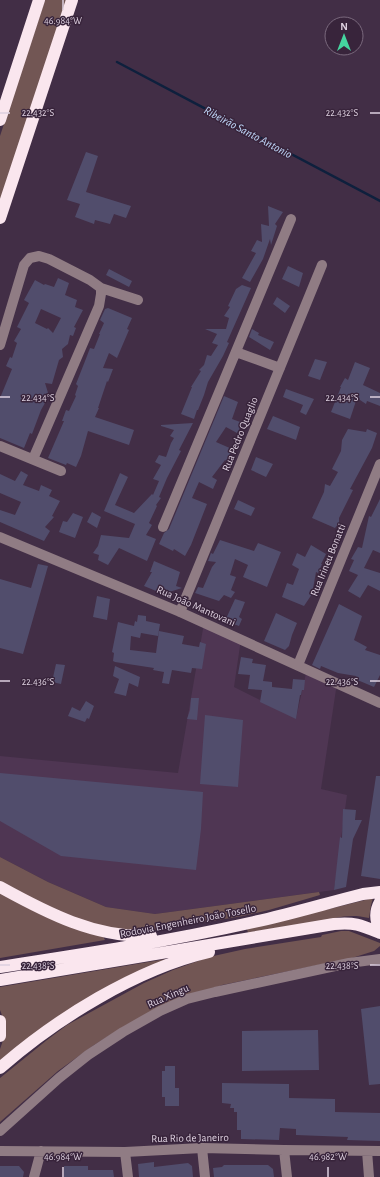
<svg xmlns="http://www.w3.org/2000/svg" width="380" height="1177" viewBox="0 0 380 1177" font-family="'Alegreya Sans',sans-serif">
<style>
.built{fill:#4f3653}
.green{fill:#725654}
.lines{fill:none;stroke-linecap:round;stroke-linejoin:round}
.stream{stroke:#0e203d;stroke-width:2.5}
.building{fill:#514d6c;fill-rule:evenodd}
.minor{stroke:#907c84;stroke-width:10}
.highway{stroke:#fae6ee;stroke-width:12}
.ticks{fill:none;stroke:#ddd0df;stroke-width:1.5}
.labels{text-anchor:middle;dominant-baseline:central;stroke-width:3;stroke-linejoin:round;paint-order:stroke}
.street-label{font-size:11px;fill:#ddd0df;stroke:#38243b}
.water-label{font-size:12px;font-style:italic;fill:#bfd6f8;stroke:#38243b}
.ticks-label{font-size:10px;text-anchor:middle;fill:#ddd0df;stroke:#38243b;stroke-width:3;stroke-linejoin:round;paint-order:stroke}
</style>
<rect width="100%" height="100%" fill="#422e46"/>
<path class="built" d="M204,623L241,639L234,687L296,718L307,669L337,683L321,789L347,795L334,890L155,914L106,907L48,882L0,857V756L178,773Z"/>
<path class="green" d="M45,0H67L0,203V136Z
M0,857L48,882L106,907L155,914L319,892L320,895L269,910L243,916L150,931L115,929L71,918L0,882Z
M0,892L103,936L105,940L0,958Z
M373,898L371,905L369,918C349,913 336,918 316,922C293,925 271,929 248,933L247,929L322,909L325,910Z
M341,931H349L380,943V946L374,951L352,958L222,985L128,1024L94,1045L58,1071L0,1122V1078L47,1040L67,1025L144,983L173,970L209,957L245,949L321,937L322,935Z
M178,957L139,974L0,1064V1049L5,1035L3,1018L0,1010V987Z"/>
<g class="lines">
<path class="stream" d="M117,62L380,201"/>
</g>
<path class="building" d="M86,152L98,156L86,192L131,206L126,218L114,214L110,224L95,220L94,224L75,217L80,204L67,200Z
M268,206L283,212L275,224L277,226L271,245L270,239L263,259L250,282L242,278L256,253L251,251L257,240L262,242L261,224L269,226Z
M288,266L303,273L299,287L282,279Z
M109,269L132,281L129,287L106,275Z
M58,278L69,283L65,295L77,300L75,307L83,310L74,327L76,328L73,336L70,335L68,344L62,349L63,357L59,360L52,384L45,383L49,396L41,410L32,434L30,433L24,448L0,438V398L12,369L6,366L10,357L12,358L17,343L14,341L21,329L17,327L29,303L24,300L35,280L44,285L45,284L54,287ZM41,309L61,318L53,333L48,328L47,329L35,323Z
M242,285L251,288L227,342L229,343L223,356L208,382L204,395L198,410H197L194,419L181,414L192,387H191L201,371L199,370L204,365L207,355L211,356L218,345L212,343L217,334L205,329H226L229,318L224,316L230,307L228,306L236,289Z
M277,297L290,306L285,313L273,304Z
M108,308L132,318L127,329L129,330L117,358L109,353L103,368L113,369L108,382L107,381L98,408H99L95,417L134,430L129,445L88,431L81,456L76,467L67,463L66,465L48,458L64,421H62L66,410L69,411L76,396L75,395L78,386L76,384L87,356L90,348L94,349L100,334H99L104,323L100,320L105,309Z
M252,329L259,333L258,335L274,342L270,350L249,337Z
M315,359L327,362L320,380L308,376Z
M355,362L370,368L363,385L380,393V406L367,401L366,404L357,398L350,419L331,412L341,387H340L345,378L348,380Z
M286,389L314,399L306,415L300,412L303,405L283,397Z
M224,396L238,402L232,419L243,423L237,433L226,427L216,442L232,449L227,461L225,460L212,477L217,480L213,489L199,482L192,498L207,504L191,545L185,556L174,549L173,551L159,544L164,533L169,529Z
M273,416L300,427L296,440L267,429Z
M193,423L179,450L181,451L167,478L159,497L161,498L156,505L157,506L149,523L152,525L146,535L156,539L147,561L119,548L108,565L98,560L99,555L93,553L98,546L101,535L129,538L135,524L104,511L120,473L128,477L115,505L134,513L152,494L153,495L159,481L153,479L161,465L155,462L159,455L166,457L171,443L174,438L170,436L174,430L161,426V425Z
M348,429L366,432L367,429L377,433L372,448L350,489L353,490L339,518V523L335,528L312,518L324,492L325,484L330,486L338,472L332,469L341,451L342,440Z
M256,457L273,464L266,477L251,470Z
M21,471L28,475L23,485L39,491L41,485L52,490L49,496L60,501L52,516L54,517L45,527L50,531L44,541L0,522V510L15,515L21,502L0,493V474L15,481Z
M380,499V553L373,550L364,568L380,573V591L368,585L360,598L348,591L358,575L349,571L354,560L351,559L358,547L362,548L369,516L371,517Z
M238,500L255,508L251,516L234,509Z
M92,512L101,517L97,528L87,522Z
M73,513L83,517L75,538L59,532L63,521L67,522Z
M220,540L254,551L258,543L281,552L267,587L243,577L248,565L235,559L230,575L236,577L231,590L235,592L231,598L224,595L219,601L195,593L198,587L203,588L212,567L216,562L208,561L211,553L213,554Z
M311,545L326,554L321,564H322L318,573L316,572L312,594L304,606L282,597L287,583L293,585L299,569L292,565L297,553L305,557Z
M154,561L180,572L176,586L182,588L166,593H161L144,586L152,572H150Z
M38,564L48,566L23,654L0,648V579L31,588Z
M97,596L110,599L107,620L93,617Z
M235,599L245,602L239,617L242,619L239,626L225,621Z
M339,604L362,616L354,640L367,647L365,650L380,655V675L374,687L355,679L356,676L338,673L321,666L320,669L312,665Z
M276,613L297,623L292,635L289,646L285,650L264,641Z
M138,615L146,616V621L160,624L158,636L141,633L140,638L131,636L130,650L156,653L159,631L184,636L182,644L199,647L200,642L206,644L202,669L192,668L191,673L172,670L169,684L162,683L164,672L153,670L154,668L115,662L113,661L114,653L112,652L118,622L134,626L135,621L137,622Z
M241,657L253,659L252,663L266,665L263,681L272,682V687L292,689L293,679L305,680L304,690H302L301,695H300L296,719L260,702L262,690L248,689L250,675L238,674Z
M56,664L65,665L61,684L52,682Z
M115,666L140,677L138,687L129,683L126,696L114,693L119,679L113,676Z
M191,698H199L197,720L187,719L190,710Z
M86,701L94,706L89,719L87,718L85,722L68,716L72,707L80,711Z
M205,715L243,720L238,787L200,784Z
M0,773L203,792L201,829L196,870L61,856L0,821Z
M376,776H380V879L361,876Z
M343,809L356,810L355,820H362L353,839L346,887L334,890L340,837L342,838Z
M380,1006V1084L369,1085L361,1009Z
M318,1030L319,1070L242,1071V1031Z
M165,1066H175V1088H179V1106H165V1097H162V1071H165Z
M222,1083L289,1084V1098L335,1099V1112L380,1113V1141L347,1140L348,1137L296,1135V1129L280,1128L279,1140L241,1139V1130H237V1112H234V1108H230L231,1104L222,1103Z
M154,1162V1167L188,1163L192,1166L193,1177H139L138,1164Z
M224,1165H268L273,1169L274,1177H214L213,1168L222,1167Z
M0,1166H19L24,1172L23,1177H0Z
M64,1166H88V1170H113L114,1177H64Z"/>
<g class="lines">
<path class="minor" d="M0,345L24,265L30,258L39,256L49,259L90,280L101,288L138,300
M236,352L280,368
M0,446L61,471
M33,459L99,306L101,294V288
M163,527L291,219
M0,537L180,612L380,703
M180,612L322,265
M298,665L380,464
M0,1131L59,1078L88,1055L123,1032L160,1011L187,999L215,992L349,963L380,959
M202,1148L205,1177
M284,1150L287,1177
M0,1151L125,1152L202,1148L284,1150L380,1151
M367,1151L369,1177
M125,1152L128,1177
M34,1177L41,1151"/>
<path class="highway" d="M0,120L39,0
M0,218L72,0
M0,887C47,913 95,938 151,936
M380,902C375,911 375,920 380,929
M0,967C85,954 170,941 254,922C291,914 327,903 363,894L380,892
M0,980L334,924C355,922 361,925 380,933
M0,1021V1036
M0,1068C56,1019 136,969 209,952"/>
</g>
<path class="ticks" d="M63,0V10M0,113H10M370,113H380M0,397H10M370,397H380M0,681H10M370,681H380M0,965H10M370,965H380M63,1167V1177M328,1167V1177"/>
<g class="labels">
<g class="street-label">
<text transform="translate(240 434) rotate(-68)">Rua Pedro Quaglio</text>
<text transform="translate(328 560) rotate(-68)">Rua Irineu Bonatti</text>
<text transform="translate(196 606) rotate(24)">Rua João Mantovani</text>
<text transform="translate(188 921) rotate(-11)">Rodovia Engenheiro João Tosello</text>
<text transform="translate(168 996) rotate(-24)">Rua Xingu</text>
<text transform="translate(190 1138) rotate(-1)">Rua Rio de Janeiro</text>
</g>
<g class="water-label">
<text transform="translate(248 132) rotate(28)">Ribeirão Santo Antonio</text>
</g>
</g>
<g class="ticks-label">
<text x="63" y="24">46.984°W</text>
<text x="38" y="116">22.432°S</text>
<text x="342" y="116">22.432°S</text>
<text x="38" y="401">22.434°S</text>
<text x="342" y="401">22.434°S</text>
<text x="38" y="685">22.436°S</text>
<text x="342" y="685">22.436°S</text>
<text x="38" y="969">22.438°S</text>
<text x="342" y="969">22.438°S</text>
<text x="63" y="1160">46.984°W</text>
<text x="328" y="1160">46.982°W</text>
</g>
<g transform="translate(344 36)"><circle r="19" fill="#38243b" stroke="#7a697d"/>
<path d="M0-3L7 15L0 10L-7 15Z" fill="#45d49f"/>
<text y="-6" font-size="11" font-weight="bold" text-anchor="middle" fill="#ddd0df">N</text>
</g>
</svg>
